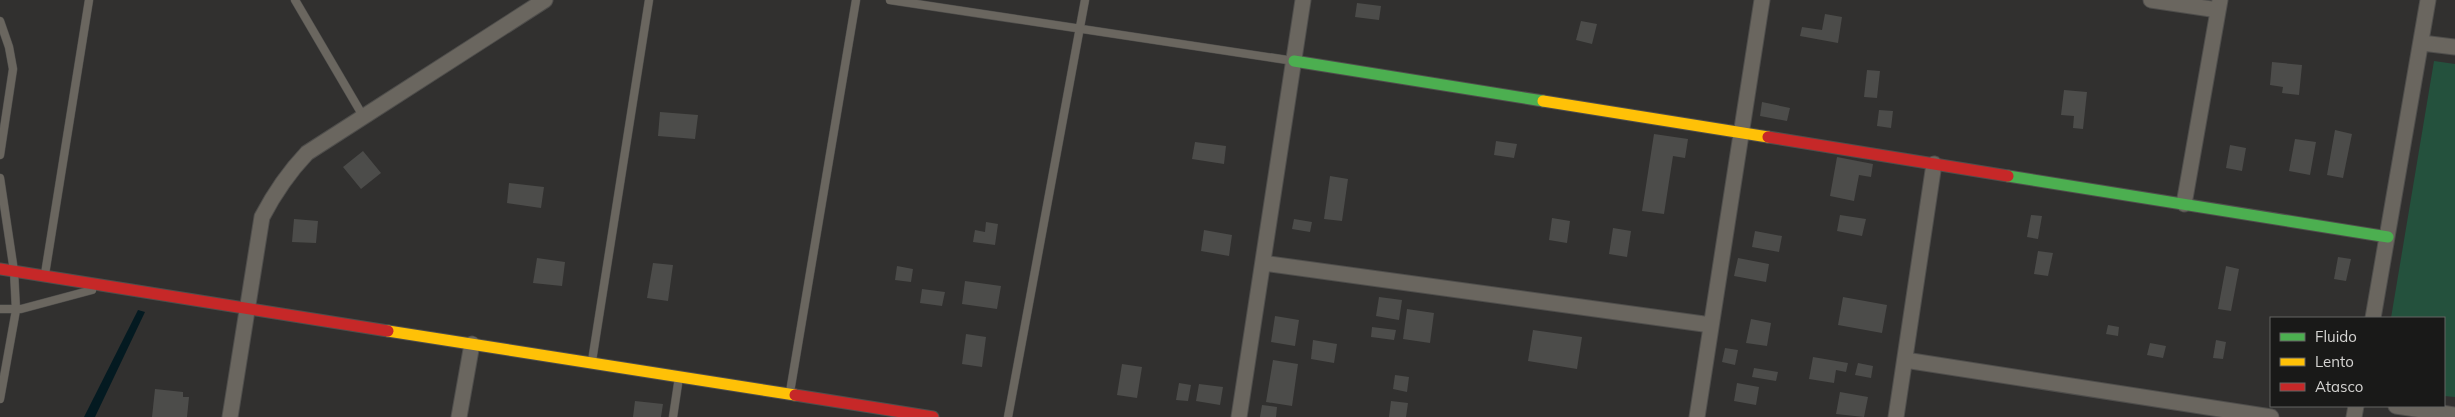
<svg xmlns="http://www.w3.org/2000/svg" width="2455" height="417" viewBox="0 0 2455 417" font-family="Mulish,sans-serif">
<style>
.green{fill:#24513d}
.water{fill:#041a21}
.building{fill:#4c4c4a}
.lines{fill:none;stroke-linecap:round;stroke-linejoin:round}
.lane-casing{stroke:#4f4e4c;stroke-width:9}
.street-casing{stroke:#4f4e4c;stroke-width:17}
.fast-casing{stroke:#4f4e4c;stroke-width:13}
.slow-casing{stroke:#4f4e4c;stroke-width:13}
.jam-casing{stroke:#4f4e4c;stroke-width:13}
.lane{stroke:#6a665f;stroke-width:8}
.street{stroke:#6a665f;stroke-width:15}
.fast{stroke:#4caf50;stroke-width:11}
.slow{stroke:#ffc107;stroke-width:11}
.jam{stroke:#c62828;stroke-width:11}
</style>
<rect width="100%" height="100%" fill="#31302f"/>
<path class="green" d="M2434,61L2455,64V397L2444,396V318H2391Z"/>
<path class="water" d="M138,310L145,312L95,417H84Z"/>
<path class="building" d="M1357,3L1381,6L1379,20L1355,17Z
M1825,14L1842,17L1838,43L1800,36L1802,27L1822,30Z
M1581,21L1597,24L1592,44L1576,40Z
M2272,62L2302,65L2299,95L2282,93L2283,87L2270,85Z
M1867,70L1880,71L1877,98L1864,97Z
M2064,90L2087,92L2083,129L2073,128L2074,116L2061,115Z
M1762,102L1790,108L1787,121L1760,116Z
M1879,110L1893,111L1891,128L1877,126Z
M660,112L698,115L695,139L658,136Z
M2335,130L2352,134L2343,178L2327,175Z
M1654,134L1688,139L1685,158L1673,156L1664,214L1642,211Z
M2295,139L2316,142L2310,175L2289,171Z
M1496,141L1517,144L1514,158L1494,155Z
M1195,142L1226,146L1224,164L1192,159Z
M2230,145L2246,148L2242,171L2226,168Z
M363,151L381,173L361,189L343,167Z
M1837,157L1873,164L1871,177L1859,175L1854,201L1830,196Z
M1330,176L1348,179L1342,221L1324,219Z
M509,183L544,187L541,208L507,203Z
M1840,215L1866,219L1862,236L1837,231Z
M2031,215L2042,216L2038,239L2027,237Z
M1552,218L1570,221L1567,243L1549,240Z
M294,219L318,221L316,243L292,242Z
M1294,219L1312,222L1310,232L1292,229Z
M986,222L998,224L995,245L973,242L975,230L985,232Z
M1613,228L1631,231L1627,257L1609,254Z
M1204,230L1232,235L1229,256L1201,251Z
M1755,231L1782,236L1779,252L1752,247Z
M2038,251L2053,253L2048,276L2034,274Z
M2338,257L2351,259L2346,281L2334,279Z
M537,258L565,262L562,286L533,283Z
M1738,258L1769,264L1766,282L1734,276Z
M653,263L673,265L668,301L647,298Z
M897,266L913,269L911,282L895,280Z
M2226,266L2239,269L2231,311L2218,309Z
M965,281L1001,286L997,309L962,304Z
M922,289L945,292L942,306L920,303Z
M1379,297L1402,300L1399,320L1376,316Z
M1843,297L1887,305L1882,333L1838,325Z
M1407,309L1434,313L1430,343L1403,339Z
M1275,316L1299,320L1295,346L1271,342Z
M1751,319L1771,323L1767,346L1746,343Z
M2108,325L2119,327L2118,336L2106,334Z
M1372,327L1396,330L1394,340L1371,337Z
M1533,330L1582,337L1577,369L1528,361Z
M966,334L986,337L982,367L962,364Z
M1313,340L1337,344L1334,363L1311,359Z
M2216,340L2226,342L2223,359L2213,358Z
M2150,343L2166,346L2163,358L2147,355Z
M1725,348L1738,350L1735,365L1722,362Z
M1813,357L1848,363L1846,372L1836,370L1834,383L1809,379Z
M1273,360L1298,364L1292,406L1266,402Z
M1858,363L1873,366L1871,378L1855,375Z
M1122,364L1142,367L1137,398L1117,395Z
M1754,368L1778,372L1776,381L1752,377Z
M1395,375L1409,377L1407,392L1393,389Z
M1179,383L1191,385L1188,401L1176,400Z
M1737,383L1759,387L1756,405L1734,401Z
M1199,384L1223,387L1220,405L1196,401Z
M155,389L183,392V397H189L187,417H152Z
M1840,392L1868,397L1864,417L1836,414Z
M635,401L663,404L661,417H633Z
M1391,401L1408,403L1406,417H1389Z
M1262,405L1277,407L1276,417H1260Z"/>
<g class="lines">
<defs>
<path id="lane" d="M295,0L363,116
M890,0L1294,61
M0,21L9,47L13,69L0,155
M0,178L14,271L16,310L0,399
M45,274L89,0
M0,309H21L92,290
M592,361L649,0
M790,392L856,0
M673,417L679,377
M1008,417L1085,0"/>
<path id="street" d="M2151,0L2218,10
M2422,43L2455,47
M2184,204L2220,0
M1263,263L1711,325
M2373,318L2428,0
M1905,360L2271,417
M2396,406L2455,415
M230,417L262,217C275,192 288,173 307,153L545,0
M459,417L472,344
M1239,417L1303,0
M1697,417L1762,0
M1896,417L1934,164
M2354,417L2356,406"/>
<path id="fast" d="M1294,61L1543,101
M2008,176L2388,237"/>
<path id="slow" d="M1543,101L1768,137
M388,331L795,395"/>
<path id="jam" d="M1768,137L2008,176
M0,269L388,331
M795,395L933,417"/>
</defs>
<use href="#lane" class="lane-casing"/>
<use href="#street" class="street-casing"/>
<use href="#fast" class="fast-casing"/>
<use href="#slow" class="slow-casing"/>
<use href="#jam" class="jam-casing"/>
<use href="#lane" class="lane"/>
<use href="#street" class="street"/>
<use href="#fast" class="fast"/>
<use href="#slow" class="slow"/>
<use href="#jam" class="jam"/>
</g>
<rect x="2270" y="317" width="175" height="90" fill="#191918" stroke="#646462"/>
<rect x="2280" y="333" width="25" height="8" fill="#4caf50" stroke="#646462"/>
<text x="2315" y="342" font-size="15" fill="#d5d4d2">Fluido</text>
<rect x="2280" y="358" width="25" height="8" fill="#ffc107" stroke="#646462"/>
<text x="2315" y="367" font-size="15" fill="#d5d4d2">Lento</text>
<rect x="2280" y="383" width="25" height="8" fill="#c62828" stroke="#646462"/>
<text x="2315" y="392" font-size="15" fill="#d5d4d2">Atasco</text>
</svg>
